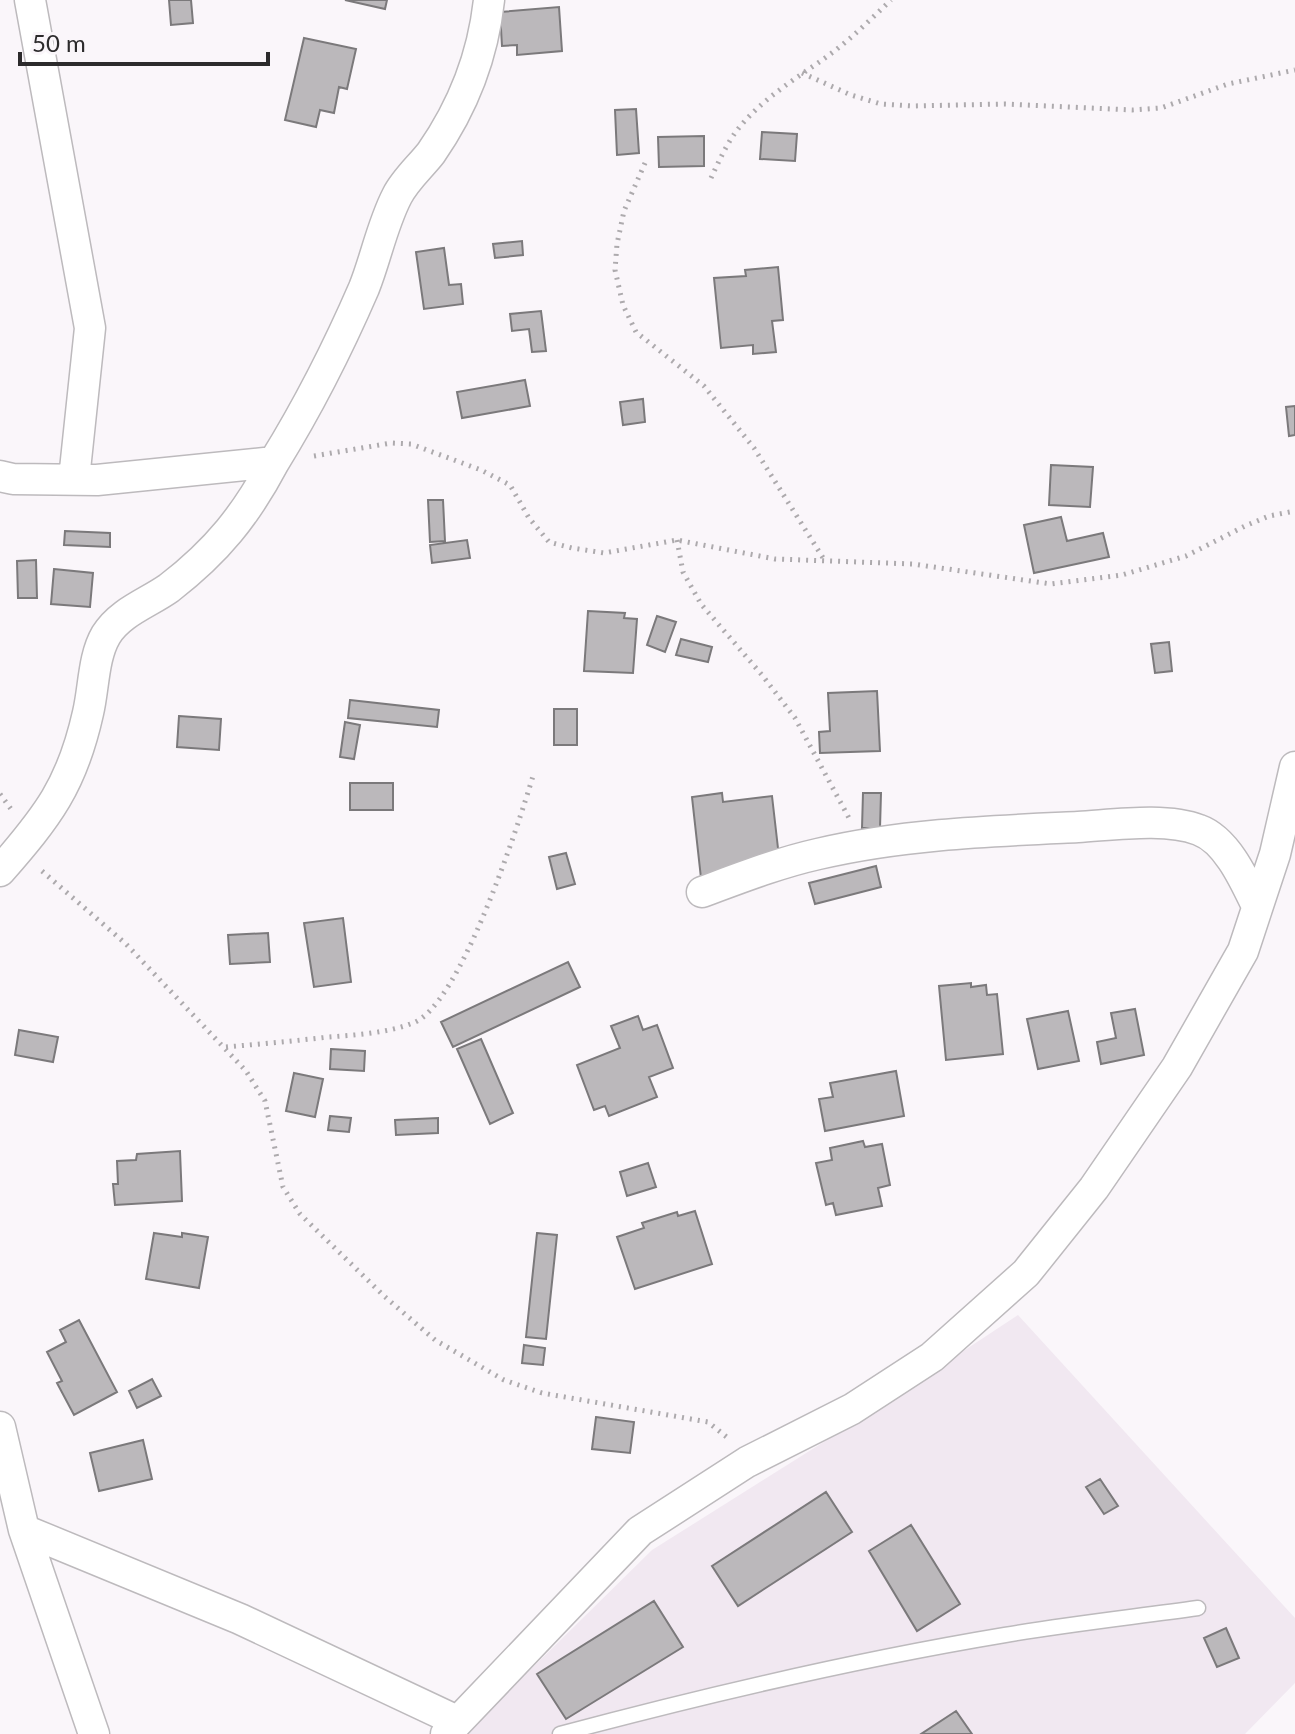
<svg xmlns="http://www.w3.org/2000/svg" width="1295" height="1734" viewBox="0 0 1295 1734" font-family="Lato,sans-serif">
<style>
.built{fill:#f1e8f1}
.building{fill:#bbb8bb;stroke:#7b797b;stroke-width:2}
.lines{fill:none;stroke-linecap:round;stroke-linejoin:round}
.service-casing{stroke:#bdbabd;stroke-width:17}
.minor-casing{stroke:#bdbabd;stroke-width:33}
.path{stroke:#adaaad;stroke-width:5;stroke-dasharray:2 6;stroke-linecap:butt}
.service{stroke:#fff;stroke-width:14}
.minor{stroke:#fff;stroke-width:30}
</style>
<rect width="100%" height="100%" fill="#faf6fa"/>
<path class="built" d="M1018,1315L1295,1618V1683L1245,1734H465L652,1550L862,1418Z"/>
<path class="building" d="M169,0H191L193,23L171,25Z
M345,0H387L385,9Z
M559,7L562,51L517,55V45L502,46L500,12Z
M304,38L356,49L347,89L339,87L334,113L320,110L316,127L285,120Z
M636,109L639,153L617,155L615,110Z
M762,132L797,134L795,161L760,159Z
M704,136V166L659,167L658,137Z
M522,241L523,255L495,258L493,244Z
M444,248L449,285L461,284L463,304L424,309L416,252Z
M778,267L783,320L772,321L776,352L753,354V345L721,348L714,278L746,276L745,270Z
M541,311L546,351L532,352L529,329L512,331L510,314Z
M525,380L530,406L462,418L457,392Z
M643,399L645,422L623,425L620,402Z
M1295,406V435L1289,436L1286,407Z
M1051,465L1093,467L1090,507L1049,505Z
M428,500H443L445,541L430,542Z
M1061,517L1067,541L1103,533L1109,557L1034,573L1024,525Z
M65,531L110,533V547L64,545Z
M467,540L470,558L432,563L430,545Z
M36,560L37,598H18L17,561Z
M54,569L93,573L90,607L51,604Z
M588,611L625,613L624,618L637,619L633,673L584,671Z
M657,616L676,622L665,652L647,645Z
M681,639L712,647L708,662L676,655Z
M1169,642L1172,671L1155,673L1151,644Z
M877,691L880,751L820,753L819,732L830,731L828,693Z
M350,700L439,710L437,727L348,718Z
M554,709H577V745H554Z
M179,716L221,719L219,750L177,747Z
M345,722L360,725L354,759L340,757Z
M350,783H393V810H350Z
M722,793L723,802L772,796L779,857L701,878L692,797Z
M863,793H881L880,828H862Z
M566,853L575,884L557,889L549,857Z
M876,866L881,887L815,904L809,883Z
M343,918L351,982L314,987L304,923Z
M268,933L270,962L230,964L228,935Z
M568,962L580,987L453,1047L441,1022Z
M971,983V987L986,985L987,995L997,994L1003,1054L946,1060L939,986Z
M1135,1009L1144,1055L1101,1064L1097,1042L1116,1038L1111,1013Z
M1068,1011L1079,1061L1038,1069L1027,1019Z
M638,1016L643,1030L657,1025L673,1068L649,1077L657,1097L609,1116L605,1106L594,1110L577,1065L620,1048L611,1026Z
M19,1030L58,1037L53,1062L15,1055Z
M481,1039L513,1113L490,1124L457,1049Z
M331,1049L365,1051L364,1071L330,1069Z
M896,1071L904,1116L825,1131L819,1099L833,1097L830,1083Z
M294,1073L323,1079L315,1117L286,1111Z
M330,1116L351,1118L349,1132L328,1130Z
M438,1118V1133L396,1135L395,1120Z
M863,1141L865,1147L882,1144L890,1185L878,1188L882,1206L836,1215L833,1203L826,1205L816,1163L832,1160L830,1148Z
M180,1151L182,1201L115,1205L113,1184H118L117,1161L136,1160L137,1154Z
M648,1163L656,1187L627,1196L620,1172Z
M695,1211L712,1264L635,1289L617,1237L644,1228L642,1223L677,1212L678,1216Z
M154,1233L182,1237V1233L208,1237L199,1288L146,1279Z
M537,1233L557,1235L546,1339L526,1337Z
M79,1320L117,1392L74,1415L57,1383L62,1381L47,1352L66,1342L60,1330Z
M524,1345L545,1348L543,1365L522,1363Z
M152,1379L161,1396L137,1408L129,1391Z
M596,1417L634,1422L630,1453L592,1449Z
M143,1440L152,1479L99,1491L90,1453Z
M1100,1479L1118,1506L1104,1514L1086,1487Z
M826,1492L852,1532L738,1606L712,1566Z
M911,1525L960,1604L917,1631L869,1551Z
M654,1601L683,1647L566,1719L537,1674Z
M1226,1628L1239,1658L1217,1667L1204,1638Z
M956,1711L972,1734H921Z"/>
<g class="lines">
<defs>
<path id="service" d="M560,1734C706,1695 855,1660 1005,1635C1069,1624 1134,1617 1198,1608"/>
<path id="minor" d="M30,0L90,328L74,479
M0,476L13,479L97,480L274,462C308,407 338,348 364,288C376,258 382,225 397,196C405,180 420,167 431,153C463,107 483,56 489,0
M0,871C48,816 72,785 88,713C94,688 93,657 106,635C120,612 148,603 169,588C217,551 246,515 274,462
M702,892C740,878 778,863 818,854C903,834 992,831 1078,827C1113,825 1166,817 1199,830C1227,840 1245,881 1257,906
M0,1427L24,1530L94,1734
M24,1530L240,1619L457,1721
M446,1734L640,1531L747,1462L852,1409L932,1357L1026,1273L1094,1188L1177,1067L1243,951L1275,854L1295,767"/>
</defs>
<use href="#service" class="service-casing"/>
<use href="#minor" class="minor-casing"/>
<path class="path" d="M802,73L851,95L881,104L912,106L1004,104L1132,110L1161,108L1228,84L1295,70
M645,163L624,211L617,244L615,270L623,305L636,332L704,386L754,448L825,561
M711,178C719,161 727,143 738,129C762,99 795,79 825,58C849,41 870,20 891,0
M314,456L391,443L411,444L481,470L510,485L529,518L549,542L572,548L604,553L677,540L775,559L913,564L1051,584L1122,575L1186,556L1245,526L1269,516L1295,511
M677,540L683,572L701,604L762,675L795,718L849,818
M0,794L11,809
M42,871L126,944L246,1071L265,1101L283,1187L300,1214L384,1296L435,1340L504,1380L542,1393L708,1422L729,1439
M226,1047C260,1044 294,1041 329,1037C356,1035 387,1033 413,1023C460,1006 518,826 533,776"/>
<use href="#service" class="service"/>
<use href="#minor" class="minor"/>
</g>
<path d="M20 52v12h248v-12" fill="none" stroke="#2c2b2c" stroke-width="4"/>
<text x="32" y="52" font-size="24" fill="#2c2b2c" stroke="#faf6fa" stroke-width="6" paint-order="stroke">50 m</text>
</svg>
